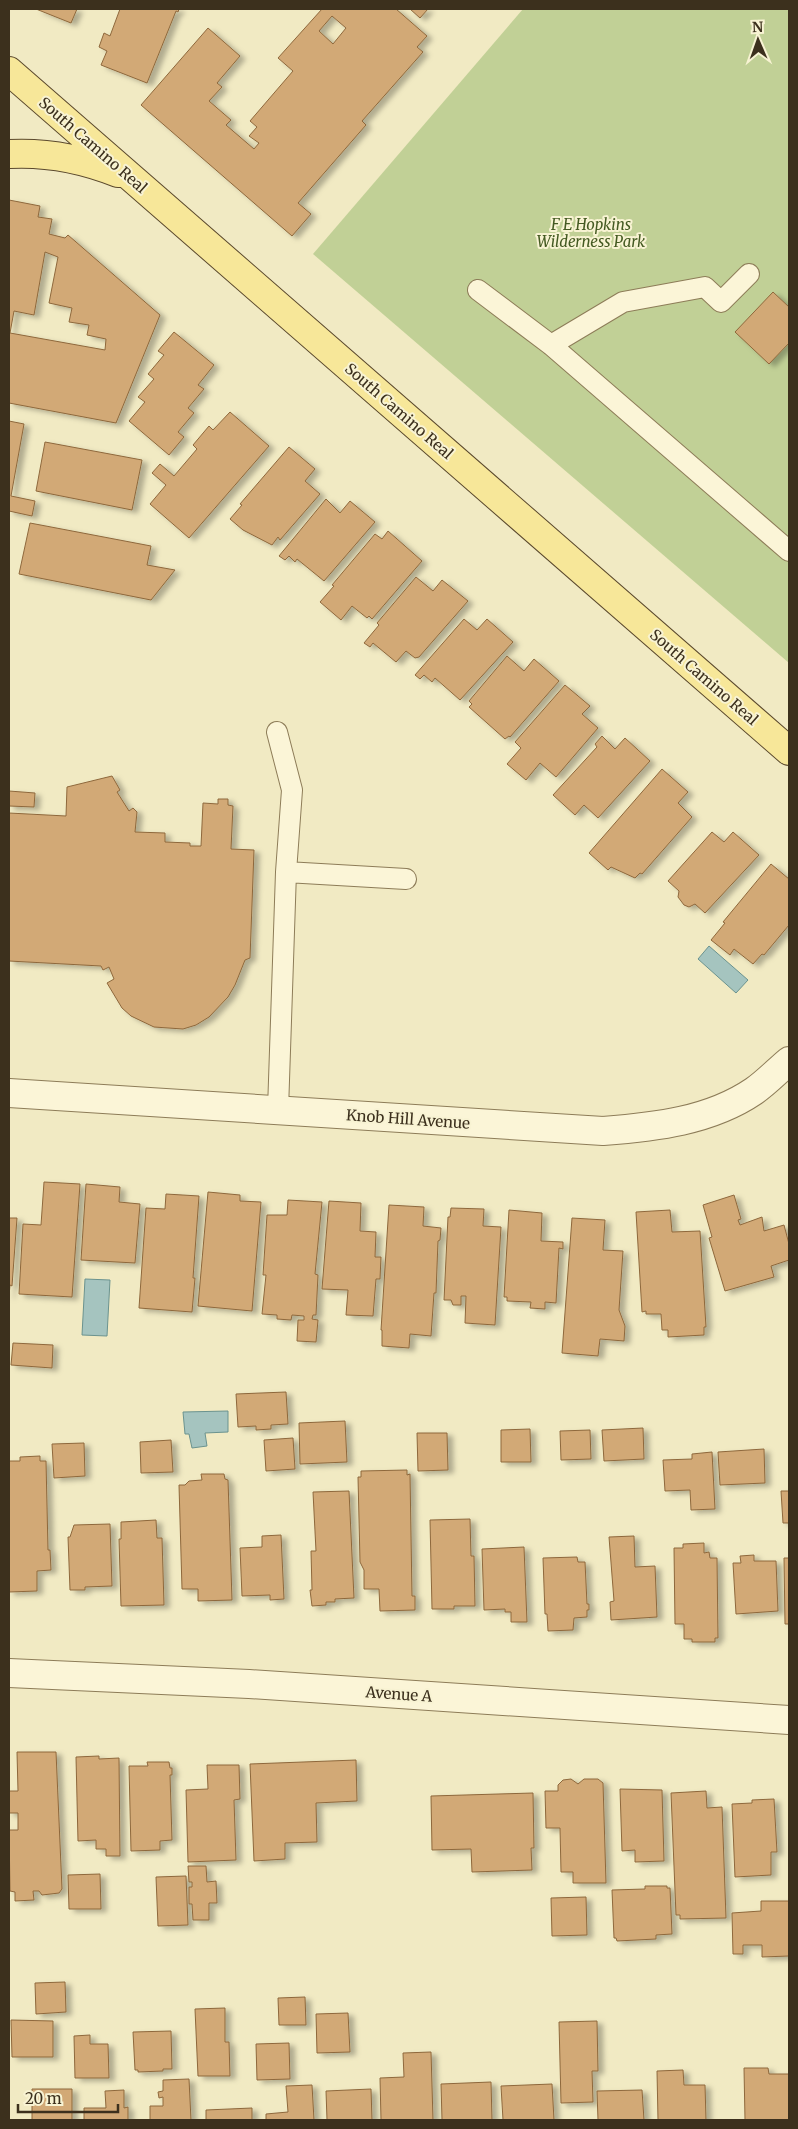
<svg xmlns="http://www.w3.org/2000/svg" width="798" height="2129" viewBox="0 0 798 2129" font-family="Merriweather,serif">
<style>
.green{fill:#c1d096}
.water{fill:#a5c4bf;stroke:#6b938f}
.building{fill:#d2a976;stroke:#8e683c;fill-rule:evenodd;filter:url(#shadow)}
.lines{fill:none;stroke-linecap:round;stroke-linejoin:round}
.service-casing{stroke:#8d7c58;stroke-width:22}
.minor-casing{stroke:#8d7c58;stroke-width:30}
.tertiary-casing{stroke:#8d7c58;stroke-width:30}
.primary-casing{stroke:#5b492d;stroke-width:30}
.service{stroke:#fbf5d7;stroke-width:20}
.minor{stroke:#fbf5d7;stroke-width:28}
.tertiary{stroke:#fbf5d7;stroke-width:28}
.primary{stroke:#f7e799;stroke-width:28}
.labels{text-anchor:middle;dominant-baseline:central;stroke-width:4;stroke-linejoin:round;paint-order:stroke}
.street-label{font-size:15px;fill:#3c301d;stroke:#f8f3d3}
.park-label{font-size:15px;font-style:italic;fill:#445a22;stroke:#f8f3d3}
</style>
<defs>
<filter id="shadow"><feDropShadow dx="5.5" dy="3" stdDeviation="2.5" flood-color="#0004"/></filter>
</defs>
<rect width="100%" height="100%" fill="#f1eac3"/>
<path class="green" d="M523,9H789V663L313,254Z"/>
<path class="water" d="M709,946L748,980L736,993L698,959Z
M85,1279L110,1280L107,1336L82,1335Z
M228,1411V1432L205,1433L207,1446L192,1448L189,1434H185L183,1412Z"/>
<path class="building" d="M36,9H77L71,23Z
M120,9H179L178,12L176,11L147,83L101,65L107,51L99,47L104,33L110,36Z
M322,9H396L427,36L417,47L423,52L362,121L366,125L298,203L311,214L292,236L141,105L208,28L240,56L217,83L222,87L209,101L231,120L226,125L254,149L259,143L249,136L257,127L250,121L293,71L278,58ZM332,16L346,28L333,44L319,31Z
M410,9H428L420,18Z
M9,200L40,206L38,217L52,219L49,234L65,238L68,235L160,315L116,423L9,403ZM45,252L58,257L49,303L72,308L69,322L89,325L87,335L106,339L105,350L10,333L14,311L34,315Z
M773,292L789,307V343L769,364L735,332Z
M174,332L214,365L198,385L204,389L188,408L194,413L178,432L184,437L169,455L129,421L145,402L138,397L154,379L148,374L164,355L158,351Z
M230,412L269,446L189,538L150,504L166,485L152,473L160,464L174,476L197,449L193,445L209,426L213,430Z
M9,421L24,424L11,496L35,501L32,516L9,511Z
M45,442L142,460L132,510L36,491Z
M289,447L315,469L305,481L320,494L280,540L278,537L272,545L243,530L230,519L242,505L240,504Z
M326,499L340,513L350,501L375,522L324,581L297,559L295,562L289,556L285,560L279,556Z
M30,523L151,546L147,565L175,570L151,600L19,574Z
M388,531L422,561L372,619L369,616L367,618L352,606L341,620L320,602L334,586L332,585L375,534L382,539Z
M416,577L433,591L442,580L468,601L419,657L415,658L406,651L396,662L373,643L370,647L364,643L379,625L377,623Z
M464,619L477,630L487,619L513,642L460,700L435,678L432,682L424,675L420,679L415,675Z
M507,656L524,671L534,659L559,681L510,737L509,736L505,739L469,707L472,704L469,701Z
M565,685L590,706L582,714L598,728L556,777L540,763L526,780L507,764L521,748L515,742Z
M602,736L615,749L625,738L650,761L598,818L584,805L575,815L553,795L597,747L595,744Z
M662,769L688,792L678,803L692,817L642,874L640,873L635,878L611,867L608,870L589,853Z
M112,776L120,790L117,792L129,811L133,808L137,812L135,832L165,833V842L190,843V846H201L203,803L218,804V799H228V805L233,806L231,849L254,850L250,958L245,960L235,985L228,997L209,1017L196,1025L183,1029L154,1027L131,1016L122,1008L107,983L114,979L109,967L103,970L101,966L9,961V813L66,816L67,787Z
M9,791L35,793L34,807L9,806Z
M712,832L724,842L733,832L759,855L705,913L695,904L689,907L684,905L678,897L679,891L668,881Z
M771,864L789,879V925L764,955L762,954L753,964L734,949L730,955L711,940L725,923L723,922Z
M44,1182L80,1184L72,1297L19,1294L23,1224L41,1225Z
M86,1184L120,1187L119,1202L140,1204L135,1263L81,1260Z
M208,1192L240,1195V1201L261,1202L252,1311L198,1306Z
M166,1194L199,1196L193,1278H195L192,1312L139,1308L146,1208L165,1209Z
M734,1195L741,1219L738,1220L740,1225L762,1217L764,1231L784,1225L789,1244V1260L771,1266L774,1277L725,1291L709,1238L712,1237L703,1205Z
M288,1200L322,1202L315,1274L318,1275L316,1315H313L312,1319L318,1320L316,1342L297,1341L298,1320H304V1316L292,1315L291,1320L277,1319V1315L262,1314L266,1275H263L267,1215H287Z
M329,1201L361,1203L360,1231L376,1232L375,1257H381L380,1279H376L373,1316L346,1315L348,1290L322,1289Z
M389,1205L424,1207L423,1226L441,1228L440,1240L438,1241L436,1293H434L431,1336L410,1334L409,1348L382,1346V1330H381Z
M451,1208L484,1209L483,1226L501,1227L495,1325L465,1323L466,1296H461V1305H453L451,1300H444L448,1217H450Z
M509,1210L542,1213L541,1241L563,1242V1249L559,1248L556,1303L545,1302V1309L530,1308L531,1302L507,1301V1297H504Z
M670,1210L672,1232L700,1231L706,1327H704V1335L668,1337V1330H662L661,1314H646V1311L642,1312L636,1212Z
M9,1218H17L12,1286L10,1285L9,1296Z
M572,1218L605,1220L603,1250L623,1251L619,1310L625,1326L624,1341L600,1339L598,1356L562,1353Z
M13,1343L53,1345L52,1368L11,1365Z
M286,1392L288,1424L271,1425V1429L256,1430V1426L238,1427L236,1394Z
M345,1421L347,1462L300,1464L299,1423Z
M643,1428L644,1459L604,1461L602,1430Z
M530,1429L531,1462H501V1430Z
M590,1430L591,1459L561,1460L560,1431Z
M417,1433H447L448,1470L418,1471Z
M293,1438L295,1469L266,1471L264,1440Z
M171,1440L173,1472L141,1473L140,1442Z
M84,1443L85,1476L54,1478L52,1444Z
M764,1449L765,1483L720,1485L718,1452Z
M712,1452L715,1509L691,1510L690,1490L665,1491L663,1460L692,1459V1454Z
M40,1456V1461H46L48,1550H50L51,1570L37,1571V1591L9,1592V1461H20V1457Z
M407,1470V1475L410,1474L412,1596H415V1610L380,1611L379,1589H364V1570L360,1562L358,1477H361V1471Z
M201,1474H224L225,1479L228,1480L232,1600L198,1601V1589H182L179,1485H185L189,1481L202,1480Z
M349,1491L354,1598L335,1599V1602H326V1605L312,1606L310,1590H312L311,1551H316L313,1492Z
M781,1491H789V1523H783Z
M470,1519L471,1556H474L475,1606H454V1609H432L430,1520Z
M156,1520L157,1538H162L164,1605L121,1606L119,1539H121V1522Z
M110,1524L112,1586L85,1587V1590H70L68,1537H70L74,1525Z
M281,1535L284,1599L270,1600V1595L242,1596L240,1548L262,1547V1536Z
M634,1536L635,1567L655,1566L657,1617L611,1620L610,1602L614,1601L609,1537Z
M704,1543V1553L709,1552L710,1558H717L718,1638H715V1642H692V1639H684V1624H675L674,1548H683V1544Z
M524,1547L527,1622H511V1612H505V1609L484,1610L482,1549Z
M754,1555V1561H776L778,1611L736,1614L733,1563H741L740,1556Z
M577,1557L578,1562H585L587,1604H589V1610H587V1617L574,1618L573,1630L548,1631L547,1614H545L543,1558Z
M784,1558H789V1624H785Z
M17,1752H56L62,1889L59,1893L42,1895L39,1891H33L34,1900L15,1901V1892L10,1891L9,1830H18V1813H9V1791H18Z
M99,1756V1759L119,1758L120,1856H106V1849H96V1840L78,1841L76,1757Z
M356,1760L357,1801L316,1803L317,1842L285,1843V1859L254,1861L250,1764Z
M147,1762H169L170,1768H172V1775H170L172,1840L160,1841V1850L131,1851L129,1766H148Z
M207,1765H239L240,1799L234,1800L236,1860L188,1862L186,1790L208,1789Z
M571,1779L578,1784L584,1779H598L603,1783L606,1883H573V1872H561L560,1828H546L545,1791H558V1785L563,1780Z
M620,1789L662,1790L664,1861L635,1862V1850L622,1851Z
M706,1791L707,1808L722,1807L726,1918L680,1919V1915H676L671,1793Z
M533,1793L534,1848H531L532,1870L472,1872L471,1849L432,1850L431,1796Z
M774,1799L777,1852H771V1875L735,1877L732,1804L752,1803V1800Z
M188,1866H206L207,1882L216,1881L217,1903H209V1920H193L192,1904H189V1887H192V1882H189Z
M100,1874L101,1909H69L68,1875Z
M186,1876L188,1925L158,1926L156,1877Z
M645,1886H667V1888H670L672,1934L656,1935V1939L617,1941L616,1938H614L612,1890L645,1889Z
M586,1897L587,1935L552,1936L551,1898Z
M761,1901H789V1956L762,1957V1945H743V1954H733L732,1913L761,1911Z
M65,1982L66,2012L36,2014L35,1983Z
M305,1997L306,2025H279L278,1998Z
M225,2008V2042H229L230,2076H198L195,2009Z
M348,2013L350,2052L317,2053L316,2014Z
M11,2020L53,2021V2057H12Z
M597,2021L598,2071H592L593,2102L561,2103L559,2022Z
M171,2031L172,2069H163V2071L138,2072V2070H135L133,2032Z
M90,2035V2044H108L109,2078H75L74,2036Z
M289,2043L290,2079L257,2080L256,2044Z
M431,2052L433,2120H381L380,2078L404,2077L403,2053Z
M744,2068H768L769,2074H789V2120H745Z
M683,2070L684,2085H705L706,2120H658L657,2071Z
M189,2079L191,2120H150V2106H163V2097L159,2098L158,2092L163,2091V2080Z
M491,2082L492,2120H442L441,2084Z
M552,2084L554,2120H503L501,2086Z
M312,2085L314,2120H266V2114L288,2112L286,2086Z
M32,2089H72V2120H32Z
M371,2089L372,2120H327L326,2091Z
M124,2090V2108L128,2107V2120H84V2108H106L105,2091Z
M642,2090L644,2120H598L597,2091Z
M252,2108V2120H206V2110Z"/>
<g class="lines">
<defs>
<path id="service" d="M478,290L551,345L789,551
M551,345L623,302L705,287L721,302L749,274
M277,732L292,790L286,872L278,1110
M286,872L406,879"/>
<path id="minor" d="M9,1673L249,1684L789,1720"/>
<path id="tertiary" d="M9,1093L603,1131C655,1127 710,1121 754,1091C767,1082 778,1070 789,1061"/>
<path id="primary" d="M9,71L789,751
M9,154C46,152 83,159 118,173"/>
</defs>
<use href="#service" class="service-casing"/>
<use href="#minor" class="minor-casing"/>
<use href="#tertiary" class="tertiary-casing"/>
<use href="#primary" class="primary-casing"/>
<use href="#service" class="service"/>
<use href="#minor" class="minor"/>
<use href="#tertiary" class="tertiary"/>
<use href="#primary" class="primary"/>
</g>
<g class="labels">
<g class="street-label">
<text transform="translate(93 145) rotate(41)">South Camino Real</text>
<text transform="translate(399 411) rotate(41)">South Camino Real</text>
<text transform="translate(704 677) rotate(41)">South Camino Real</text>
<text transform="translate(408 1119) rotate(4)">Knob Hill Avenue</text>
<text transform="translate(399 1694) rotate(4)">Avenue A</text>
</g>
<g class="park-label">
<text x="591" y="224">F E Hopkins<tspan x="591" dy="17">Wilderness Park</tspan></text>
</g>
</g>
<rect width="798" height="2129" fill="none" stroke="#3c301d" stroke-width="20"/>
<g transform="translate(758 40) rotate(358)" stroke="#f8f3d3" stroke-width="4" paint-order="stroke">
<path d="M0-4L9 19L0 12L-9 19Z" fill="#3c301d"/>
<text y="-8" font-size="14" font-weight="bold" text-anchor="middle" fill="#3c301d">N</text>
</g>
<path d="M18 2104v8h100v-8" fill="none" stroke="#3c301d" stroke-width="2.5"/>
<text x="25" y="2104" font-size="15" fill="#3c301d" stroke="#f8f3d3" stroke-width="4" paint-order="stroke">20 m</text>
</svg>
